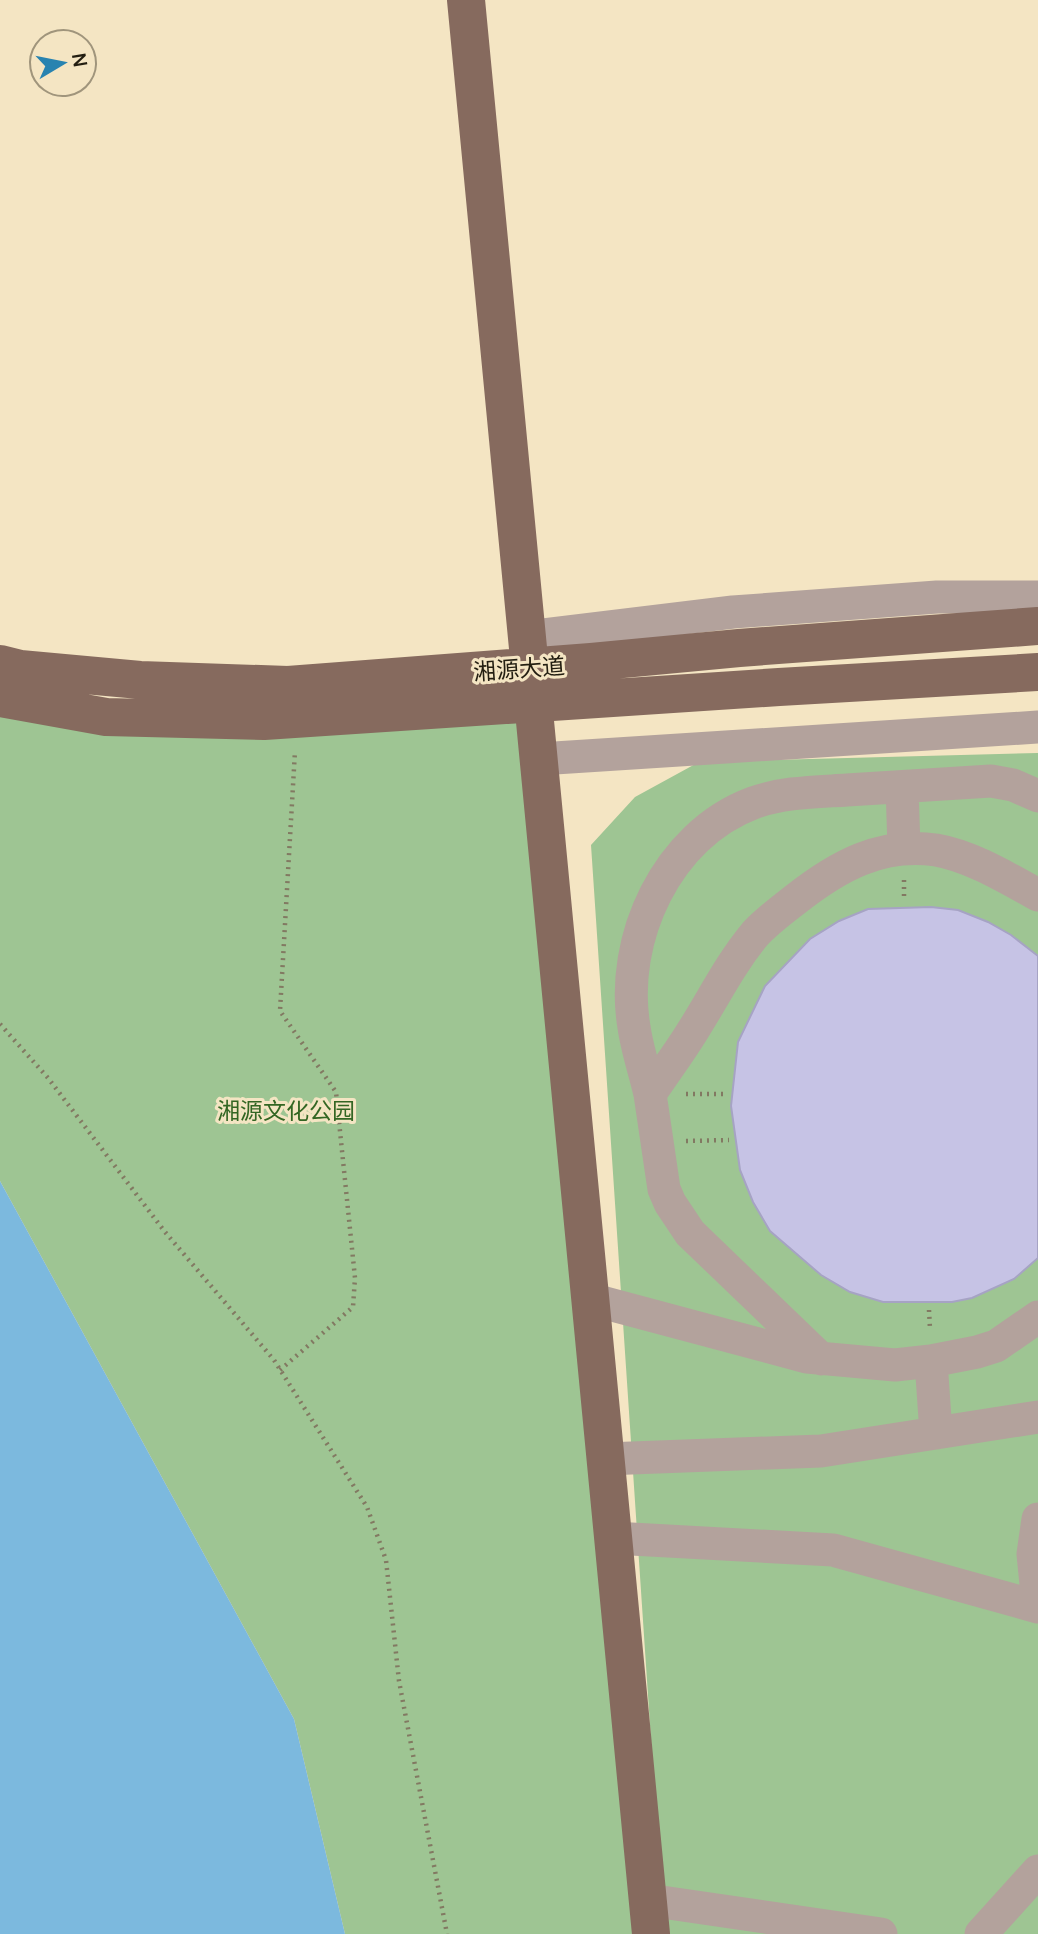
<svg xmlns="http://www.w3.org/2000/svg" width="1038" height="1934" viewBox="0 0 1038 1934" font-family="Manrope,'Noto Sans SC',sans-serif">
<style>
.green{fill:#9ec593}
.water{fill:#7cb9de}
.building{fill:#c6c3e5;stroke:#a6a3c4;stroke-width:2}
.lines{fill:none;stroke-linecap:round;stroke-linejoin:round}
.path{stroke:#827962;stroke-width:4.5;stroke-dasharray:2 5;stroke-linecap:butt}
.minor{stroke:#b3a29c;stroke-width:33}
.major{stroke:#866a5e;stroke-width:38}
.labels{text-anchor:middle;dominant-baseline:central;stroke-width:6;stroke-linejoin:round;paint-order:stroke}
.street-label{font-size:23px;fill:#231e11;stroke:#f4e5c3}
.park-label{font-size:23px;fill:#336623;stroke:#f4e5c3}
</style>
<rect width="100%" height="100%" fill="#f4e5c3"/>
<path class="green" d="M0,698L533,703L651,1934H345L294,1719L0,1181Z
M1038,753V1934H664L591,845L635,797L699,762Z"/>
<path class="water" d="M0,1181L294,1719L345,1934H0Z"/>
<path class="building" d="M931,907L958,910L988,922L1011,935L1038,956V1258L1014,1279L972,1298L952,1302H883L850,1292L821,1275L770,1231L753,1202L740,1170L731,1106L738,1042L765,986L810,939L839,921L868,909Z"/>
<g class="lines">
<path class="path" d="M904,880V898
M0,1024L48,1078L165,1232L274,1360L367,1507L386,1560L399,1681L447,1934
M686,1094H726
M686,1141L729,1140
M929,1310L930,1329
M280,1370L353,1307L355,1278L336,1092L280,1011L295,751"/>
<path class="minor" d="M527,637L733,612L937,597H1038
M539,759L1038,727
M902,787L904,848
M650,1094C645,1072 637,1049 634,1027C619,939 667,835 753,803C783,792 816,792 847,790C895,787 943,784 991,781L1013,785L1038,796
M590,1299L807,1357L895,1365L931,1361L977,1352L996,1346L1038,1317
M821,1359L690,1233L670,1203L664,1189L650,1094C664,1073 679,1053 692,1032C713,999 730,964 755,934C767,921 782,910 796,899C838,866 881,842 936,850C971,856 1007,878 1038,895
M931,1361L936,1433
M605,1459L821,1451L1038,1417
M1038,1519L1033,1554L1038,1604
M613,1538L833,1550L1038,1607
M648,1900L881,1934
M981,1934L1038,1871"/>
<path class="major" d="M466,0L651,1934
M0,664L20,669L140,680L288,685L591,662L739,648L1038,626
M0,698L106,717L264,721L779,687L1038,672"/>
</g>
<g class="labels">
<g class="street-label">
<text transform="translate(519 668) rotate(-4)">湘源大道</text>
</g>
<g class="park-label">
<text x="286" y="1110">湘源文化公园</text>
</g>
</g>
<g transform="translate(63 63) rotate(80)"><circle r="33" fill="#f4e5c3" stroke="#a0957c" stroke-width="2"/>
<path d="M0-5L12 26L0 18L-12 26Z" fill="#2883b0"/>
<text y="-10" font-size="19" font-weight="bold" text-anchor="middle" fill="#231e11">N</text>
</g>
</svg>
